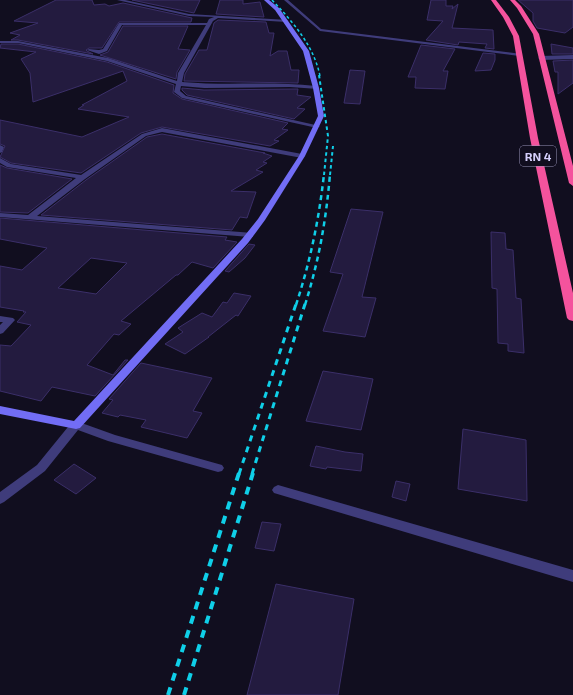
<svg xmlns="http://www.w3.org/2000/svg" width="573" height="695" viewBox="0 0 573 695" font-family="'Exo 2',sans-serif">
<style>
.building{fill:#231b3f;stroke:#3b2f69;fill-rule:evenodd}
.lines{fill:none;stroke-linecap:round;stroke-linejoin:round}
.street{fill:#3f3c7b;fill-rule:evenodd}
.secondary{fill:#726df5;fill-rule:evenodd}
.highway{fill:#f4539d;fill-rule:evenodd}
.rail-far4{stroke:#0fcfe8;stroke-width:1.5;stroke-dasharray:3 2.5;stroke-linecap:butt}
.rail-far3{stroke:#0fcfe8;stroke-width:2;stroke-dasharray:3.5 3;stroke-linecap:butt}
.rail-far2{stroke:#0fcfe8;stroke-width:2.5;stroke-dasharray:5 4;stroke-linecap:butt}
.rail-far1{stroke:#0fcfe8;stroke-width:3;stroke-dasharray:6 5.5;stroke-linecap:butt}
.rail{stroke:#0fcfe8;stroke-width:4;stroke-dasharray:8 7;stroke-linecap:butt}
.labels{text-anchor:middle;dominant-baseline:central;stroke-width:4;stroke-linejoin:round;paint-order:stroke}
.shield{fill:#110e1f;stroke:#9a95ba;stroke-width:1}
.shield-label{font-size:12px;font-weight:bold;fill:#d5cffc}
</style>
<rect width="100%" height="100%" fill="#110e1f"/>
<path class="building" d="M56,0H92L94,5L105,4L109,6L123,3L192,18L191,22H119L102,48H89L86,50L87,51L93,54L18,40H11L20,35L10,33L38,23L14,21Z
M132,0H200L194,13Z
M220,0H243V4L260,2L264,17L216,14Z
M431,0H446V6H453L452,9L458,4L452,28L493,30L494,49L485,48L487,44L459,42L458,45L426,40L443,21L427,20Z
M518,0H573V27L565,33L537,28L533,21V13Z
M218,20L266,22L269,33H274L270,56L278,51H287L291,70H299L298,83L184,81L185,74L199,50H207L214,23Z
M123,26H188L178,49L190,50L177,72L176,79L100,55L108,52Z
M18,44L107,62L174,85L173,93L182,99L288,123L282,129L288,130L274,140L279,141L270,146L162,127L141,133L81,173L11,163L0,157L5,146L0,144V120L82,137L129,117L78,109L84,105H82L127,81L123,71L33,102L30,73L21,59L36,52L0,48L1,44Z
M551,44L573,48V54H552Z
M421,45L455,49L443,71H448L445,89L415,88L416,77H408Z
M483,53L495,54V60L491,70L475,71Z
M573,60V83L558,94V72H555L553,61Z
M350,70L365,71L360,104L344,103Z
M182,88L204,90L298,89L297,95L311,97L297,108L305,109L294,119L187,95L182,90Z
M162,134L265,153H263L272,156L263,162L267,163L256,170L263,172L231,191L256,192L247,218L240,217L232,230L41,215L86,180L147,137Z
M0,165L7,168L72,179L28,213L0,212Z
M351,209L383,212L362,297L376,298L365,337L323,331L343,274L330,272Z
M0,218L227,237L225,240L237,242L213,268L192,262L178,275H176L121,321L131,324L119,335L114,334L87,365L113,375L125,360H128L95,396L52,387L41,401L0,391V345L11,346L31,325L17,322L26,312H23L24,311L0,307V266L22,270L47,248L0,239ZM91,258L127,263L96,294L58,288Z
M491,232L505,233L506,249L513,250L516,298L521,299L524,353L508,351V344L498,343L497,289L492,288Z
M249,244L255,245L245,258L229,272L225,271Z
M234,293L251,296L238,316L236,315L208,337H209L185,354L165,344L183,332L178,328L202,313L212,317L223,302L227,303Z
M141,363L212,378L193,411L202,413L187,438L141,427L146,420L120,415L118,417L102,413L113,400L109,399Z
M323,371L373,379L361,430L306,421Z
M463,429L526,440L527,501L458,489Z
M316,446L345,452L363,454L361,471L327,467L326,469L310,466Z
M74,464L96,478L76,494L54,480Z
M396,481L410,484L406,501L392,497Z
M262,522L281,524L274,551L255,548Z
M276,584L354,599L338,695H247Z"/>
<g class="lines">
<path class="street" d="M117,0H125L189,14L288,20L286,22L218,18L213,21L184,73L182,82C227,86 271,81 316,86L318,87V89L290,87L204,88L181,86L180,91L186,96L320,126L317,128L182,98L174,92L176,84L107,61L18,43H0V41H18L108,58L177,81L178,73L206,25H122L107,51L99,54L87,50L89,49L99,50L103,49L119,23H207L209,19L214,17L189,16Z
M284,0H288L321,29L522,54L519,56L320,31Z
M573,55V59L541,60L538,58L541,56Z
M162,128L302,154L305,156L302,158L162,132L146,136L85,179L37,216L253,233V237H250L0,217V213L28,215L76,178L7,167L0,163V158L11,164L81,175L142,134Z
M0,145L4,147L2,152L0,153Z
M0,316L13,318L15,320L3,333L0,334V325L3,322H0Z
M76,421L115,435L222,465L224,468L222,471L218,472L108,441L78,430L45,471L4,502L0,504V492L37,465L72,422Z
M278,485L573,570V582L274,493L272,490L274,487Z"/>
<path class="secondary" d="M264,0H269L279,8L309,51L319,88L324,116L305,156L265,220L248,243L80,428L76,429L0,414V406L74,421L242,239L258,219L299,156L318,116L313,88L303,51L275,10Z"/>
<path class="highway" d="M491,0H496L509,17L519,36L538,138L573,293V321L569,320L567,318L530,138L513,36L503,17Z
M510,0H515L521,6L539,34L573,166V186L569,183L533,34L517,8Z"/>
<path class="rail-far4" d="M272,0C293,22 314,46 320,76"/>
<path class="rail-far3" d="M319,75L328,136L324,175
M330,175L333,146"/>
<path class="rail-far2" d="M296,305C310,262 319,220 324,174
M305,305C319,260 326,221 330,174"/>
<path class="rail-far1" d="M239,474L296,304
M252,474L305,304"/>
<path class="rail" d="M168,695L239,473
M184,695L253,473"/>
</g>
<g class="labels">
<rect class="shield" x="520" y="146" width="36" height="20" rx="3"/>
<g class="shield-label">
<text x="538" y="156">RN 4</text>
</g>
</g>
</svg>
